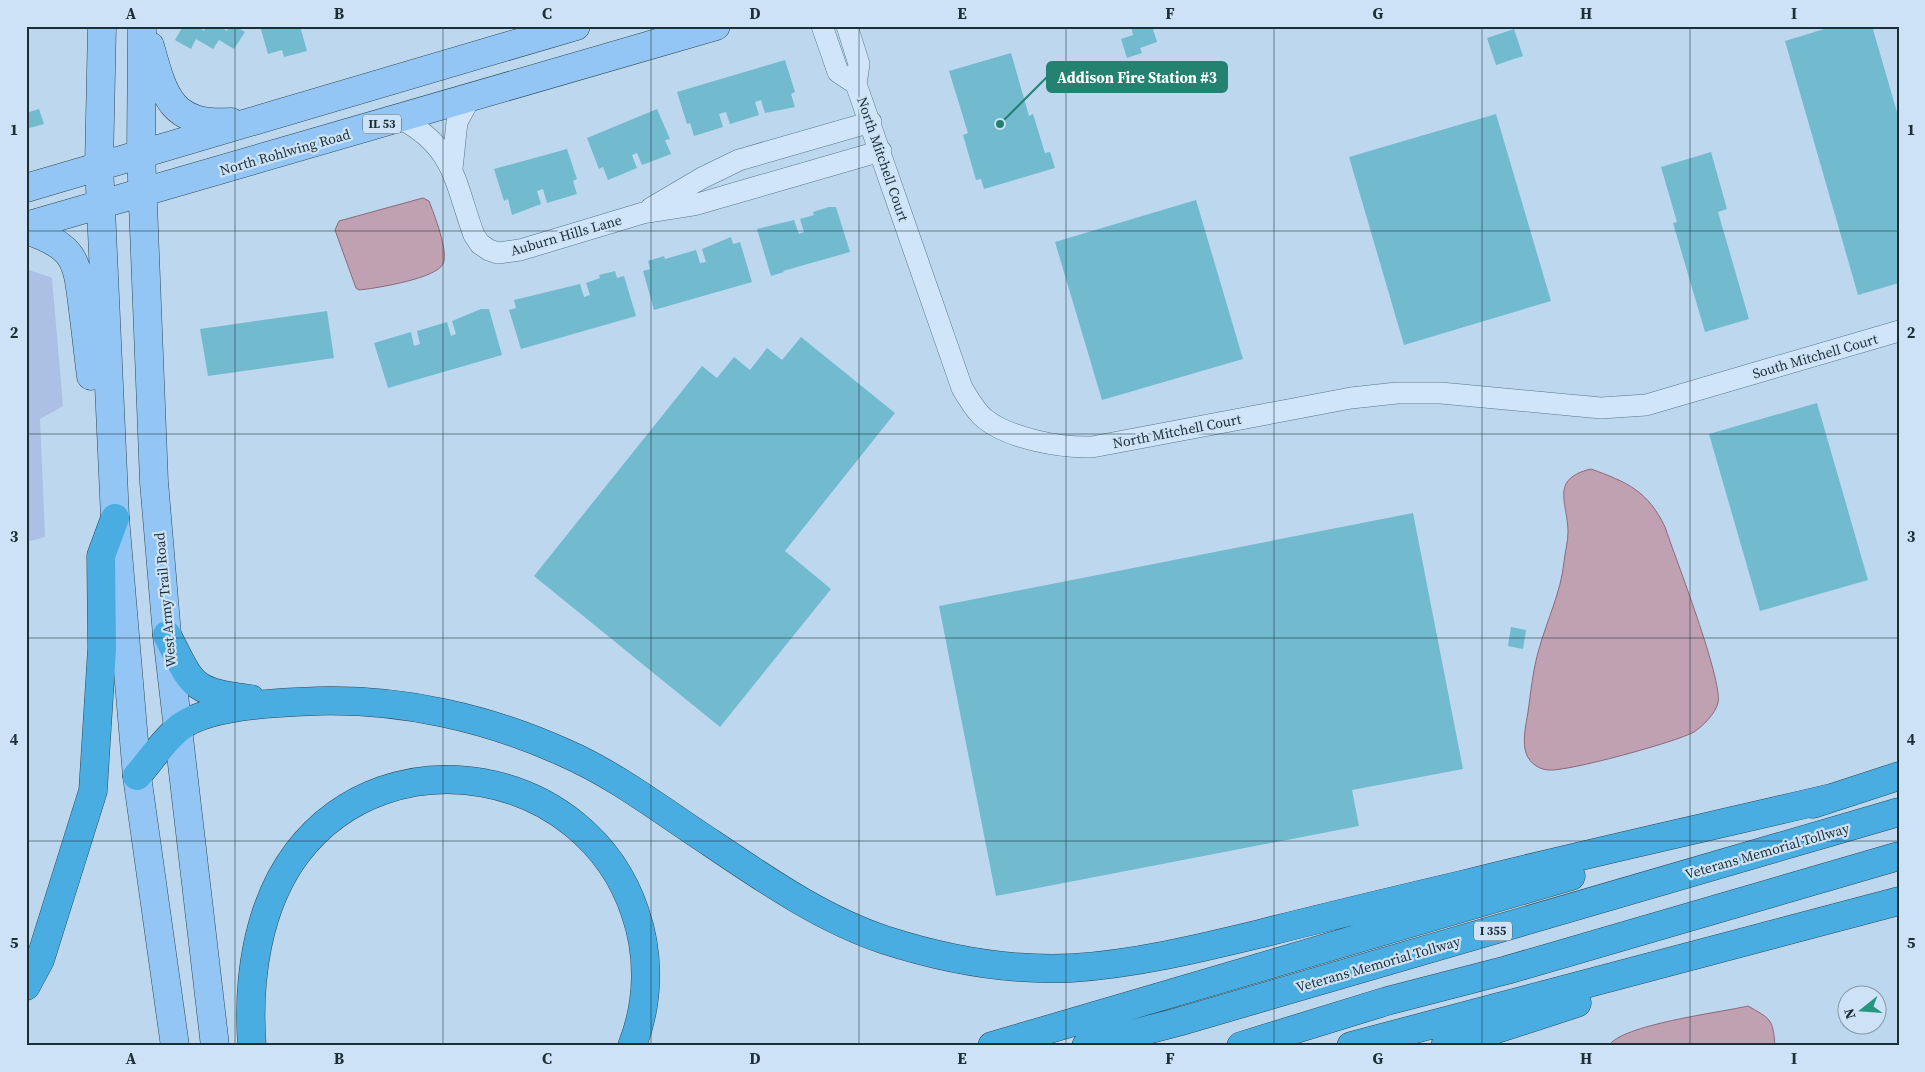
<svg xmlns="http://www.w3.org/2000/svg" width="1925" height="1072" viewBox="0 0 1925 1072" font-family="'Source Serif 4',serif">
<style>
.farmland{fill:#abc0e4}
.water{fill:#c0a1b1;stroke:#8d687a}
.building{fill:#72bbce}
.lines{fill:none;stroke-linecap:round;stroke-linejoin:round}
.minor-casing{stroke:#567787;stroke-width:22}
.major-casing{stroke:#2b4a54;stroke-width:29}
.highway-casing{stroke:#2b4a54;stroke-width:29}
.minor{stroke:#d0e5fa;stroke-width:21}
.major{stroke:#93c6f4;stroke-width:28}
.highway{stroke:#4aade2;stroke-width:28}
.grid{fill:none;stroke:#1b2f36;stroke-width:1;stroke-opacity:0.55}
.labels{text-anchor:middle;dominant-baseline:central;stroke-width:4.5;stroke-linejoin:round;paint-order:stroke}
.shield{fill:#cde2f6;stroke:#506570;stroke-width:1}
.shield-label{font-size:12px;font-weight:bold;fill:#1b2f36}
.street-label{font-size:14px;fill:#1b2f36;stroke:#cde2f6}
.leader{fill:none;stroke:#238270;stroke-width:2}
.callout-dot{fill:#238270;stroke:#cde2f6;stroke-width:2}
.callout{fill:#238270;stroke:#238270;stroke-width:2}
.callout-label{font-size:15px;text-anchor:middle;font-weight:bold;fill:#fff}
.neatline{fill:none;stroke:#1b2f36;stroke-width:2}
.grid-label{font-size:16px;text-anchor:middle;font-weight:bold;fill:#1b2f36}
</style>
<rect width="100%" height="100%" fill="#bdd7ef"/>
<path class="farmland" d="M26,269L52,278L63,406L40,419L45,537L26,542Z"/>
<path class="water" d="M423,198L429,201C434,214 449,252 443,264C436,278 382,287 367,289L359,290L356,288L335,230L339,221Z
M1591,469C1627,482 1648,491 1665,527C1675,557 1723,680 1718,703C1715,714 1703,726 1694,732C1676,742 1567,772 1548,770C1537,769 1527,761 1525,749C1523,737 1526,724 1528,712C1531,691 1533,669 1539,649C1547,620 1561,592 1564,562C1565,552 1568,542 1568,532C1568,503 1549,479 1591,469Z
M1748,1006C1771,1019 1773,1019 1775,1046H1609C1619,1025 1723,1012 1748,1006Z"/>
<path class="building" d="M183,26H197L204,31L206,26H219L227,31L229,26H235L245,32L234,49L219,40L213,49L196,39L191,49L175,40Z
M260,26H300L307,51L284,57L282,50L268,54Z
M1131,26H1152L1157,42L1140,48L1142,53L1127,58L1121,39L1133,35Z
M1834,26H1872L1899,119V283L1858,295L1785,41Z
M1514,29L1523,56L1496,65L1487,38Z
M1011,53L1029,116L1033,114L1045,153L1050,152L1055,168L984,189L981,179L976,180L963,135L968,133L949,71Z
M785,60L795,92L791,94L795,107L765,113L761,100L755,102L759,115L730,124L726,112L719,114L723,127L694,136L690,123L687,124L677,92Z
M39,109L44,124L26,129V113Z
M657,109L670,139L665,140L671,154L642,165L637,153L632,155L637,168L608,180L603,167L599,169L587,138Z
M1496,114L1551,301L1404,345L1349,157Z
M567,149L577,179L573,181L577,194L547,203L543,189L537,191L541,204L512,215L508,199L504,201L494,169Z
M1711,152L1727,209L1718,212L1749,319L1705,332L1673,223L1677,222L1661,167Z
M1196,200L1243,359L1102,400L1055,242Z
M829,207H836L850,252L783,271L784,272L771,276L757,229L794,220L799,234L804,232L800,219L814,215L813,212Z
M731,237L733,244L740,242L752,282L654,310L643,271L650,269L648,261L664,256L665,259L696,250L700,263L706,262L702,249Z
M615,271L617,278L624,276L636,316L521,349L509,310L516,308L514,300L580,284L584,297L590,295L586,283L600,278L599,275Z
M481,309H489L502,355L388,388L374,343L411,332L414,346L420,344L417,331L447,322L451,336L456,334L452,321Z
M327,311L334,358L208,376L200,329Z
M801,337L895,413L785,551L831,589L720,727L534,576L702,366L717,378L734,357L750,370L767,348L782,360Z
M1817,403L1868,580L1760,611L1709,434Z
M1413,513L1463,769L1352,790L1359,826L996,896L939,606Z
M1511,627L1526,630L1523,649L1508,646Z"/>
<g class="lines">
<defs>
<path id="minor" d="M822,26L838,72L856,84
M847,26L859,64L856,84L962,388C969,399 975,411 985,419C1010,439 1062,448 1092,447L1351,398L1397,393H1441L1601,408L1646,405L1899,331
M401,119C455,147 455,184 474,235L480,244L489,250L498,253L520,250L643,213L694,205L881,151
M452,169L457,122L469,100
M651,208L702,178L739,160L871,122"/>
<path id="major" d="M102,26L99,165L115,518L137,776L175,1046
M142,26L141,153L154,482L167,635L215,1046
M150,46C164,96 171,126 231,122
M26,188L576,26
M26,226L716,26
M26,230C77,247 77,261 83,310C86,332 88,354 91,376"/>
<path id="highway" d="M167,635C194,688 191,691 251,699
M137,776C151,760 163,741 179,728C206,705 284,702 319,701C403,699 488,718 565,753C616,775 665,813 711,843C766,880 822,919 885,940C944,959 1010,971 1072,968C1135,964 1197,949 1259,934C1326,917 1393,901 1461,885C1584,854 1708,827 1831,798
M1813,804L1899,776
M26,986L40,960L93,791L102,648L101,556L115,518
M252,1046C247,981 257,906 297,853C390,731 587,768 635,912C650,955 649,1003 632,1046
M992,1046L1571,876
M1086,1046L1178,1022L1899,812
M1241,1046L1387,1001L1507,970L1899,856
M1351,1046L1899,901
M1445,1046L1577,1003"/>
</defs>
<use href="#minor" class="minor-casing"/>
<use href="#major" class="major-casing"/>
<use href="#highway" class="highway-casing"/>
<use href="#minor" class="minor"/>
<use href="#major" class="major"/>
<use href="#highway" class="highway"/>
</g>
<path class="grid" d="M235,26V1046M443,26V1046M651,26V1046M859,26V1046M1066,26V1046M1274,26V1046M1482,26V1046M1690,26V1046M26,231H1899M26,434H1899M26,638H1899M26,841H1899"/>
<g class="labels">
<g class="shield">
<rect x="363" y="114.5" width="38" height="19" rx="4"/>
<rect x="1474" y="921.5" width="38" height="19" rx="4"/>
</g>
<g class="shield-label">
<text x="382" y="124">IL 53</text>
<text x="1493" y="931">I 355</text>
</g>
<g class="street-label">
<text transform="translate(285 152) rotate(-16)">North Rohlwing Road</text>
<text transform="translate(883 159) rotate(71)">North Mitchell Court</text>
<text transform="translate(566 235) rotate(-16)">Auburn Hills Lane</text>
<text transform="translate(1815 356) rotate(-16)">South Mitchell Court</text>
<text transform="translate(1177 431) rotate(-11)">North Mitchell Court</text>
<text transform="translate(165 600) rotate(-95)">West Army Trail Road</text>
<text transform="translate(1767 851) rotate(-16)">Veterans Memorial Tollway</text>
<text transform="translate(1378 964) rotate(-16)">Veterans Memorial Tollway</text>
</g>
</g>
<path class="leader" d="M1000 124L1047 77"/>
<circle class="callout-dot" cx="1000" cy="124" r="5"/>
<rect class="callout" x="1047" y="62" width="180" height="30" rx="5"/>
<g class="callout-label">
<text x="1137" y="83">Addison Fire Station #3</text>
</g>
<rect width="1925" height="1072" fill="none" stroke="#cde2f6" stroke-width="55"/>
<g transform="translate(1862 1010) rotate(253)"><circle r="24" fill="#cde2f6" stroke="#869aa9"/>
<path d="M0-4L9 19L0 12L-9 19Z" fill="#25977e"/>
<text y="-8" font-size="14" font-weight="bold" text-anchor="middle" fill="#1b2f36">N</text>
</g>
<rect x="28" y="28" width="1870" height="1016" class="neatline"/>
<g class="grid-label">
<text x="131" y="19">A</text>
<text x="339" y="19">B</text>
<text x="547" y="19">C</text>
<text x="755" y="19">D</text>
<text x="962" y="19">E</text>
<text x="1170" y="19">F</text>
<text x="1378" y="19">G</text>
<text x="1586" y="19">H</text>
<text x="1794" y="19">I</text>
<text x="14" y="135">1</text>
<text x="1911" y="135">1</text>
<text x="14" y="338">2</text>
<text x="1911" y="338">2</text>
<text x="14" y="542">3</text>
<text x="1911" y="542">3</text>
<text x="14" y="745">4</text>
<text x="1911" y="745">4</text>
<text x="14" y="948">5</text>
<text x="1911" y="948">5</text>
<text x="131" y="1064">A</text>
<text x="339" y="1064">B</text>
<text x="547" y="1064">C</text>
<text x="755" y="1064">D</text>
<text x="962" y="1064">E</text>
<text x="1170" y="1064">F</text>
<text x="1378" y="1064">G</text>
<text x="1586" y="1064">H</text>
<text x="1794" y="1064">I</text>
</g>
</svg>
